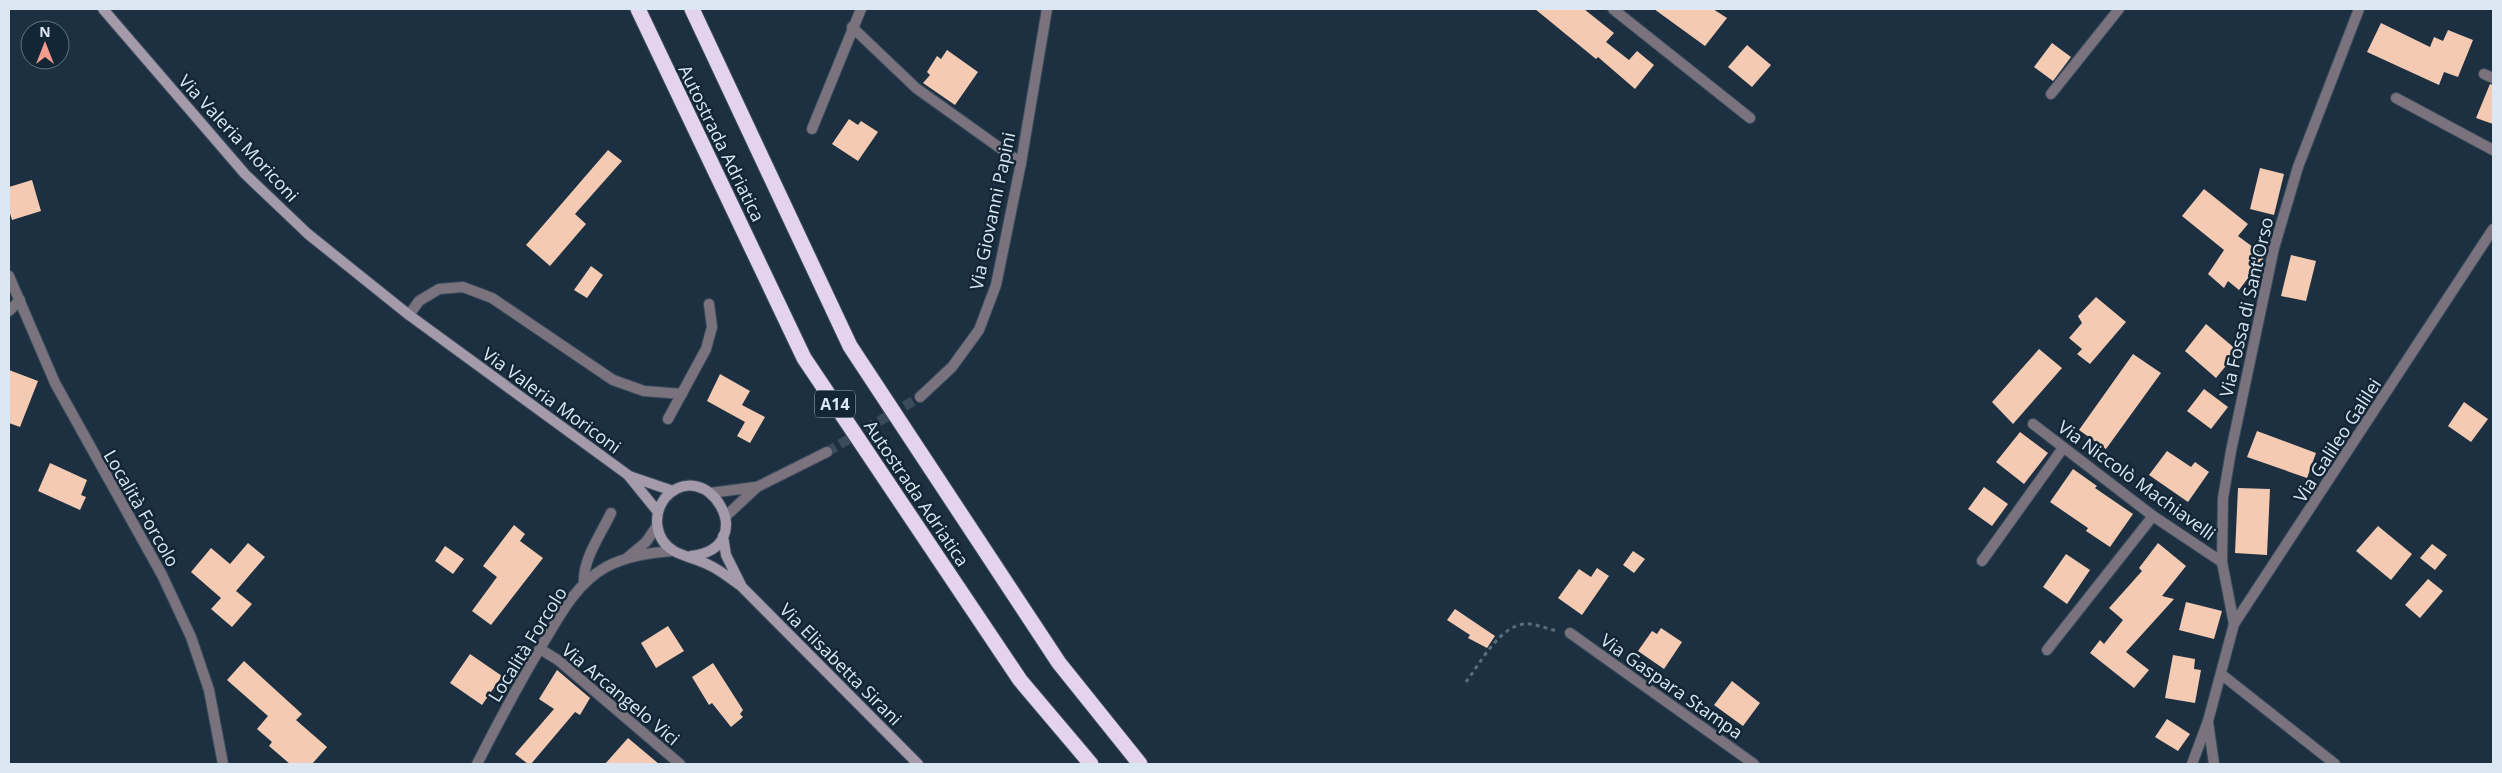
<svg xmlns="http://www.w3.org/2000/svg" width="2502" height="773" viewBox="0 0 2502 773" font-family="'Open Sans',sans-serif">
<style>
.building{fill:#f4cbb2}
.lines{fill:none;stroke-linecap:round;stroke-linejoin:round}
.minor-tunnel{stroke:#3a4b5c;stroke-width:10;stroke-dasharray:10 5;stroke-linecap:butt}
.service-casing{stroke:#3b4d5d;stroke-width:12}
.minor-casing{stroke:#3b4d5d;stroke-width:12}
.tertiary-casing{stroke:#3b4d5d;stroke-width:12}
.secondary-casing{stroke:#3b4d5d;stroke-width:12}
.motorway-casing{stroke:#3b4d5d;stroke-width:17}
.path{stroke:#5a6b7a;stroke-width:3;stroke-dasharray:4 4;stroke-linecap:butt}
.service{stroke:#7a737e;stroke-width:10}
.minor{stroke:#7a737e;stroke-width:10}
.tertiary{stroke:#7a737e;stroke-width:10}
.secondary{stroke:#a49aaa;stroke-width:10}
.motorway{stroke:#e3d3ed;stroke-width:15}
.labels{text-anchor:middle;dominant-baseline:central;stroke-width:5;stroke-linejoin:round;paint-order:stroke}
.shield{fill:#132636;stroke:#9fadba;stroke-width:1}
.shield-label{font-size:16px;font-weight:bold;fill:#dbe7f2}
.street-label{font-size:18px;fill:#dbe7f2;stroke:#132636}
</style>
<rect width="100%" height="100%" fill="#1d3041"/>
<path class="building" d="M1535,9H1584L1614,33L1606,42L1629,60L1637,51L1654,65L1635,89L1598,57L1596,59Z
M1654,9H1713L1727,18L1705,46Z
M2381,23L2430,47L2434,37L2443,41L2448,30L2473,40L2458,77L2444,72L2439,85L2367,52Z
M2052,43L2071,57L2053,81L2034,67Z
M1747,45L1771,65L1752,87L1728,67Z
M947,50L978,72L955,105L923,83L930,75L927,72L937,56L941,59Z
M2490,84L2493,85V124L2476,118Z
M849,119L858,125L861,121L878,132L858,161L832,144Z
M608,150L622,161L575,214L586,224L550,266L526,245Z
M2260,168L2284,174L2274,215L2250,209Z
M32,180L41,211L12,220L9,210V187Z
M2204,189L2248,224L2238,236L2265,256L2239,290L2228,281L2224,288L2208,274L2224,250L2182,216Z
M2291,255L2316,261L2306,301L2281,296Z
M591,266L603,275L587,298L574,290Z
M2096,297L2126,322L2090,364L2077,354L2082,349L2069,338L2082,323L2078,316Z
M2206,324L2238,351L2216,378L2185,351Z
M2039,349L2062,368L2013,424L1992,402Z
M2133,354L2161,373L2106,449L2079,430Z
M9,370L38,381L20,427L9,423Z
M720,374L750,391L742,405L765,417L750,443L737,436L745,422L707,401Z
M2204,389L2228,407L2211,429L2187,411Z
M2464,402L2488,419L2471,442L2448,426Z
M2257,431L2316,453L2307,478L2247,457Z
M2020,432L2048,453L2024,484L1996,462Z
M2167,451L2191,467L2195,462L2209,472L2188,502L2149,475Z
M50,463L87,480L81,495L86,497L80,510L38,491Z
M2073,469L2097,486L2095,488L2133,514L2110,547L2086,531L2088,528L2050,502Z
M1984,487L2008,504L1992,526L1968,509Z
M2238,488L2270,489L2267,555L2235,553Z
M514,525L525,534L520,541L543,558L491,625L472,611L497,577L483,566Z
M2378,526L2412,554L2391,580L2356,551Z
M248,543L265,557L236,591L252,604L232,627L211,609L221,598L191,572L211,548L230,564Z
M2158,543L2186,566L2162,596L2174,599L2126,652L2149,670L2134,688L2090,653L2100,640L2104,644L2123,620L2109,608L2142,571L2139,568Z
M2432,544L2447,555L2435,570L2420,558Z
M445,546L464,559L453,574L435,561Z
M1633,551L1645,559L1634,573L1623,565Z
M2066,554L2090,570L2067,604L2043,587Z
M1597,568L1609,576L1582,615L1558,598L1579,569L1591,577Z
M2428,579L2443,591L2420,618L2405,605Z
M2186,602L2222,611L2214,639L2179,630Z
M1455,609L1495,636L1487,648L1468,638L1470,635L1447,620Z
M668,626L684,651L656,668L641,643Z
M1661,628L1682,642L1664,669L1638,651L1652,631L1657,634Z
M470,654L502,676L482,705L450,683Z
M2173,655L2195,659L2194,669L2201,670L2195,703L2165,698Z
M244,661L302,714L296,720L327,747L312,764H290L269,746L272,742L257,729L268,716L227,680Z
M713,663L743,710L740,714L743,717L731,727L712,703L709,705L692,677Z
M557,670L590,698L580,715L575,712L531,764H528L515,754L554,709L539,699Z
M1732,681L1760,703L1743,726L1714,705Z
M2167,719L2190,734L2178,751L2155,737Z
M628,738L659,764H605Z"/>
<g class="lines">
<path class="minor-tunnel" d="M827,452L920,397"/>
<defs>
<path id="service" d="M852,27L916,88L1021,163
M2484,74L2493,78
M2051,94L2119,9
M2396,98L2493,150
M9,311L20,300"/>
<path id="minor" d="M1613,9L1750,118
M9,276L55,383L162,575L191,637L209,690L223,764
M409,315L419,301L439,289L463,287L492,298L613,380L644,391L682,394
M920,397L952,367L979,330L996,285L1021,163L1047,9
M668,419L706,349L712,327L709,304
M2033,424L2153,516L2222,562
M710,493L756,487
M726,516L757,487L827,452
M628,557L646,542L657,526
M1982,561L2063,448
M584,584C582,560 601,534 611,513
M2234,624L2222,562L2223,498L2231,451L2274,248L2298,167L2359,9
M1570,633L1754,764
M540,649L558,660L680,764
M2047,650L2153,516
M2221,674L2335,764
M2208,722L2214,764
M477,764C497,725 517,687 539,650C558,619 574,585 606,567C627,556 649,553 672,551
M2192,764L2208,721L2234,624L2493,229"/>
<path id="tertiary" d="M812,129L861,9"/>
<path id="secondary" d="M103,9L245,174L308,234L409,315L628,475L658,512
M629,476L673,491
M723,536L726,555L741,585
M691,556C764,547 706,452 665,498C652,515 655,540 674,551C684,557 698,559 709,565C720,570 731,579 741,586L918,764"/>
<path id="motorway" d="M638,9L804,358L1020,680L1091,764
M692,9L850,346L1059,663L1140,764"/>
</defs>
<use href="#service" class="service-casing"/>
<use href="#minor" class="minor-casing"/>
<use href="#tertiary" class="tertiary-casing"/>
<use href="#secondary" class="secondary-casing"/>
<use href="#motorway" class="motorway-casing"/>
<path class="path" d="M1466,682C1481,662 1502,621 1530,624C1539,625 1548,629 1557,631"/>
<use href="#service" class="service"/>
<use href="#minor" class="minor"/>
<use href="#tertiary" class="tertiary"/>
<use href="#secondary" class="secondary"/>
<use href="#motorway" class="motorway"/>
</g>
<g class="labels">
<rect class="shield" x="815" y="390.5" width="40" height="27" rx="4"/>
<g class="shield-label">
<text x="835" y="404">A14</text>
</g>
<g class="street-label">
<text transform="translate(239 138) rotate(47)">Via Valeria Moriconi</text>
<text transform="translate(722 143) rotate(64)">Autostrada Adriatica</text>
<text transform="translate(992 211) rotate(-78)">Via Giovanni Papini</text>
<text transform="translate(2246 307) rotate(-77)">Via Fossa di Sant'Orso</text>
<text transform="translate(552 400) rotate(36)">Via Valeria Moriconi</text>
<text transform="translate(2337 440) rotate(-57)">Via Galileo Galilei</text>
<text transform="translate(2137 480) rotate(36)">Via Niccolò Machiavelli</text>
<text transform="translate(917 493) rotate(56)">Autostrada Adriatica</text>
<text transform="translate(142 508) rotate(60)">Località Forcolo</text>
<text transform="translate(527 644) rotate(-58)">Località Forcolo</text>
<text transform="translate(841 664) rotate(45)">Via Elisabetta Sirani</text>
<text transform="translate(1672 686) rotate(35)">Via Gaspara Stampa</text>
<text transform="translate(621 694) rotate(40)">Via Arcangelo Vici</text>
</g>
</g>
<rect width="2502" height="773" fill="none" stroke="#dbe7f2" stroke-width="20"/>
<g transform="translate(45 45)"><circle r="24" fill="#132636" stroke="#637381"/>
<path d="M0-4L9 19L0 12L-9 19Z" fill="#f49d8d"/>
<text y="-8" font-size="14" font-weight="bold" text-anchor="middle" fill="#dbe7f2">N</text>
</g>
</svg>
